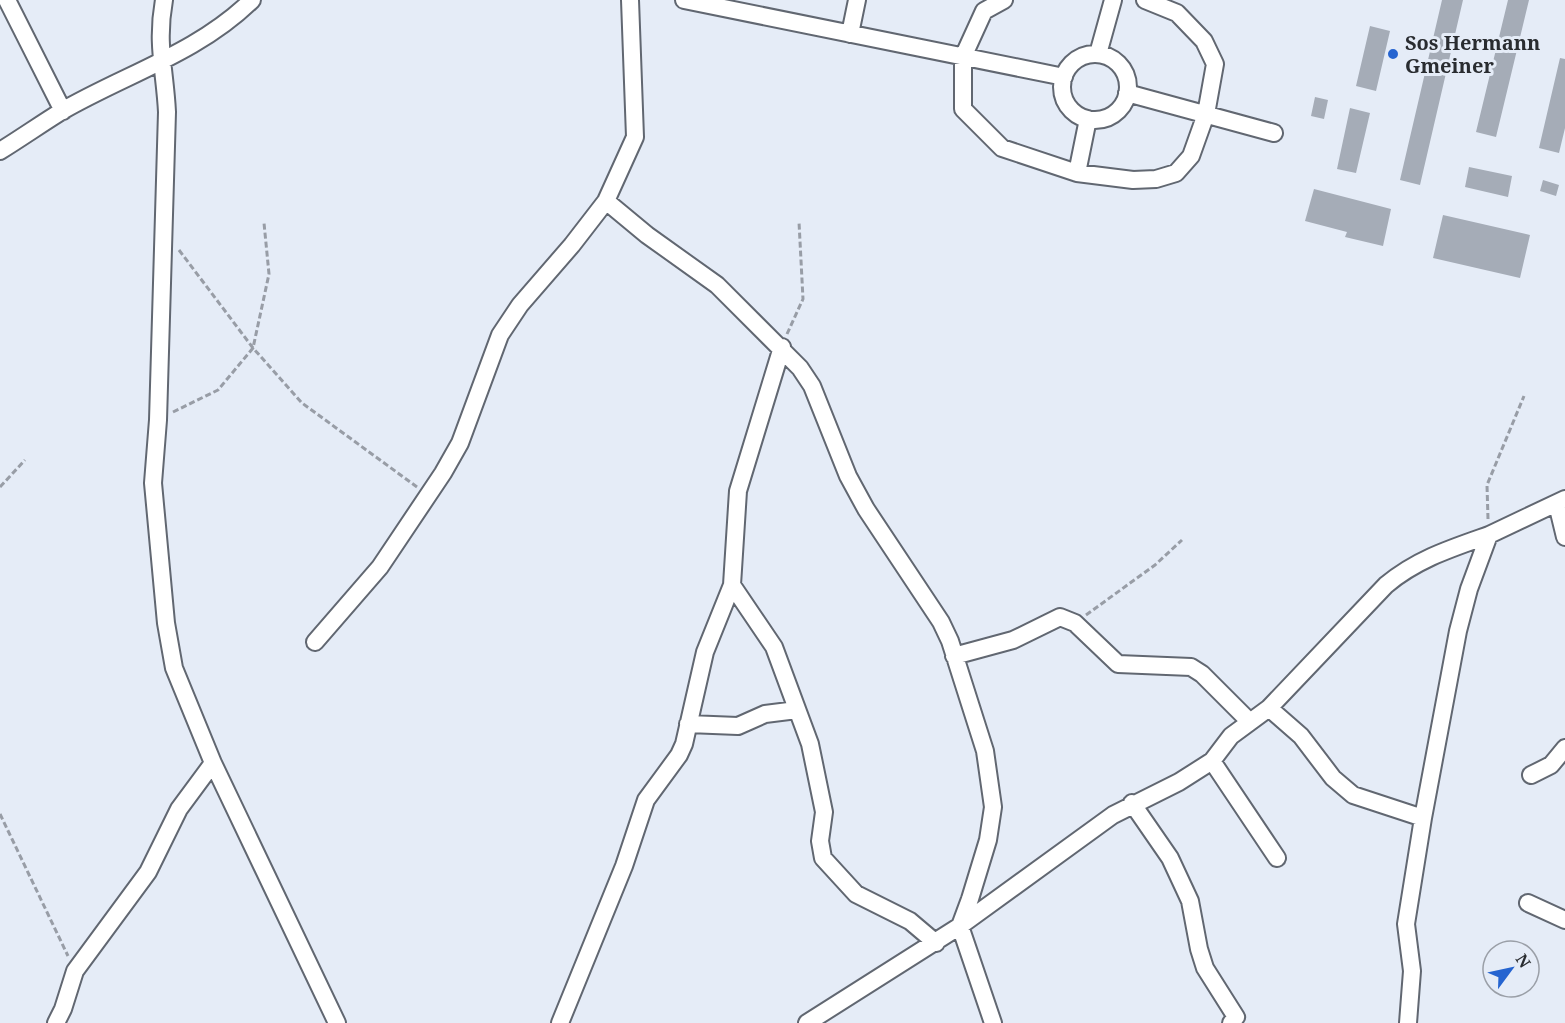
<svg xmlns="http://www.w3.org/2000/svg" width="1565" height="1023" viewBox="0 0 1565 1023" font-family="'Noto Serif',serif">
<style>
.building{fill:#a5acb7}
.lines{fill:none;stroke-linecap:round;stroke-linejoin:round}
.minor-casing{stroke:#616771;stroke-width:20}
.path{stroke:#989da6;stroke-width:3;stroke-dasharray:6 3;stroke-linecap:butt}
.minor{stroke:#fff;stroke-width:16}
.poi-dot{fill:#2564d0;stroke:#e5ecf7;stroke-width:2}
.labels{text-anchor:middle;dominant-baseline:central;stroke-width:6;stroke-linejoin:round;paint-order:stroke}
.poi-label{font-size:20px;font-weight:bold;fill:#292c30;stroke:#e5ecf7;text-anchor:start}
</style>
<rect width="100%" height="100%" fill="#e5ecf7"/>
<path class="building" d="M1442,0H1463L1420,185L1400,180Z
M1508,0H1529L1496,137L1476,132Z
M1370,26L1390,31L1376,91L1356,86Z
M1560,58L1565,59V128L1559,153L1539,148Z
M1315,97L1328,100L1324,119L1311,116Z
M1350,108L1370,113L1356,173L1337,169Z
M1469,167L1512,176L1508,197L1465,187Z
M1543,180L1559,185L1556,196L1540,191Z
M1314,189L1391,209L1383,246L1345,237L1347,232L1305,221Z
M1443,215L1530,235L1520,278L1433,258Z"/>
<g class="lines">
<defs>
<path id="minor" d="M7,0L63,111
M164,0C156,44 165,71 167,112L158,420L153,483L166,623L174,668L213,763L337,1023
M684,0L1064,77
M1004,0L984,11L963,57V109L1002,148L1077,173L1133,180L1156,179L1176,173L1191,156L1206,114L1215,64L1204,41L1177,13L1145,0
M850,34L857,0
M1098,54L1113,0
M1062 87a33 33 0 1 1 66 0a33 33 0 1 1-66 0Z
M1127,93L1274,133
M0,151C21,138 41,124 62,111C126,74 198,53 252,0
M1077,173L1088,119
M606,201L647,235L717,285L800,368L812,386L848,476L866,509L941,622L950,641L985,751L993,807L988,840L970,899L960,926L807,1023
M1557,504L1565,537
M732,585L774,647L810,744L824,812L820,841L823,858L856,894L910,921L936,943
M315,642L380,567L443,473L460,443L500,335L520,305L572,245L606,201L635,137L630,0
M954,656L1013,640L1060,617L1075,623L1118,664L1191,667L1202,674L1249,721
M1269,708L1301,736L1333,778L1353,795L1423,818
M688,724L738,726L765,714L797,710
M1212,761L1277,858
M1531,775L1551,765L1565,748
M1132,803L1170,858L1190,901L1199,949L1205,968L1236,1017L1231,1023
M1528,903L1565,920
M56,1023L63,1009L75,971L148,872L179,809L213,763
M560,1023L624,866L646,800L679,755L684,744L705,652L732,585L738,491L782,347
M993,1023L960,926L1113,815L1179,782L1212,761L1231,736L1269,708L1386,585C1417,559 1452,548 1489,535
M1408,1023L1412,971L1406,924L1423,818L1458,631L1469,589L1489,535L1565,499"/>
</defs>
<use href="#minor" class="minor-casing"/>
<path class="path" d="M179,250L253,348L302,403L417,487
M787,334L803,299L799,222
M173,412L218,390L253,348L269,274L264,223
M0,487L25,460
M1488,519L1487,485L1524,396
M1086,615L1155,565L1182,540
M0,814L68,956"/>
<use href="#minor" class="minor"/>
</g>
<circle class="poi-dot" cx="1393" cy="54" r="6"/>
<g class="labels">
<g class="poi-label">
<text x="1405" y="42">Sos Hermann<tspan x="1405" dy="23">Gmeiner</tspan></text>
</g>
</g>
<g transform="translate(1511 969) rotate(57)"><circle r="28" fill="#e5ecf7" stroke="#9a9fa7" stroke-width="1.5"/>
<path d="M0-4.5L10 22L0 15L-10 22Z" fill="#2564d0"/>
<text y="-9" font-size="16" font-weight="bold" text-anchor="middle" fill="#292c30">N</text>
</g>
</svg>
